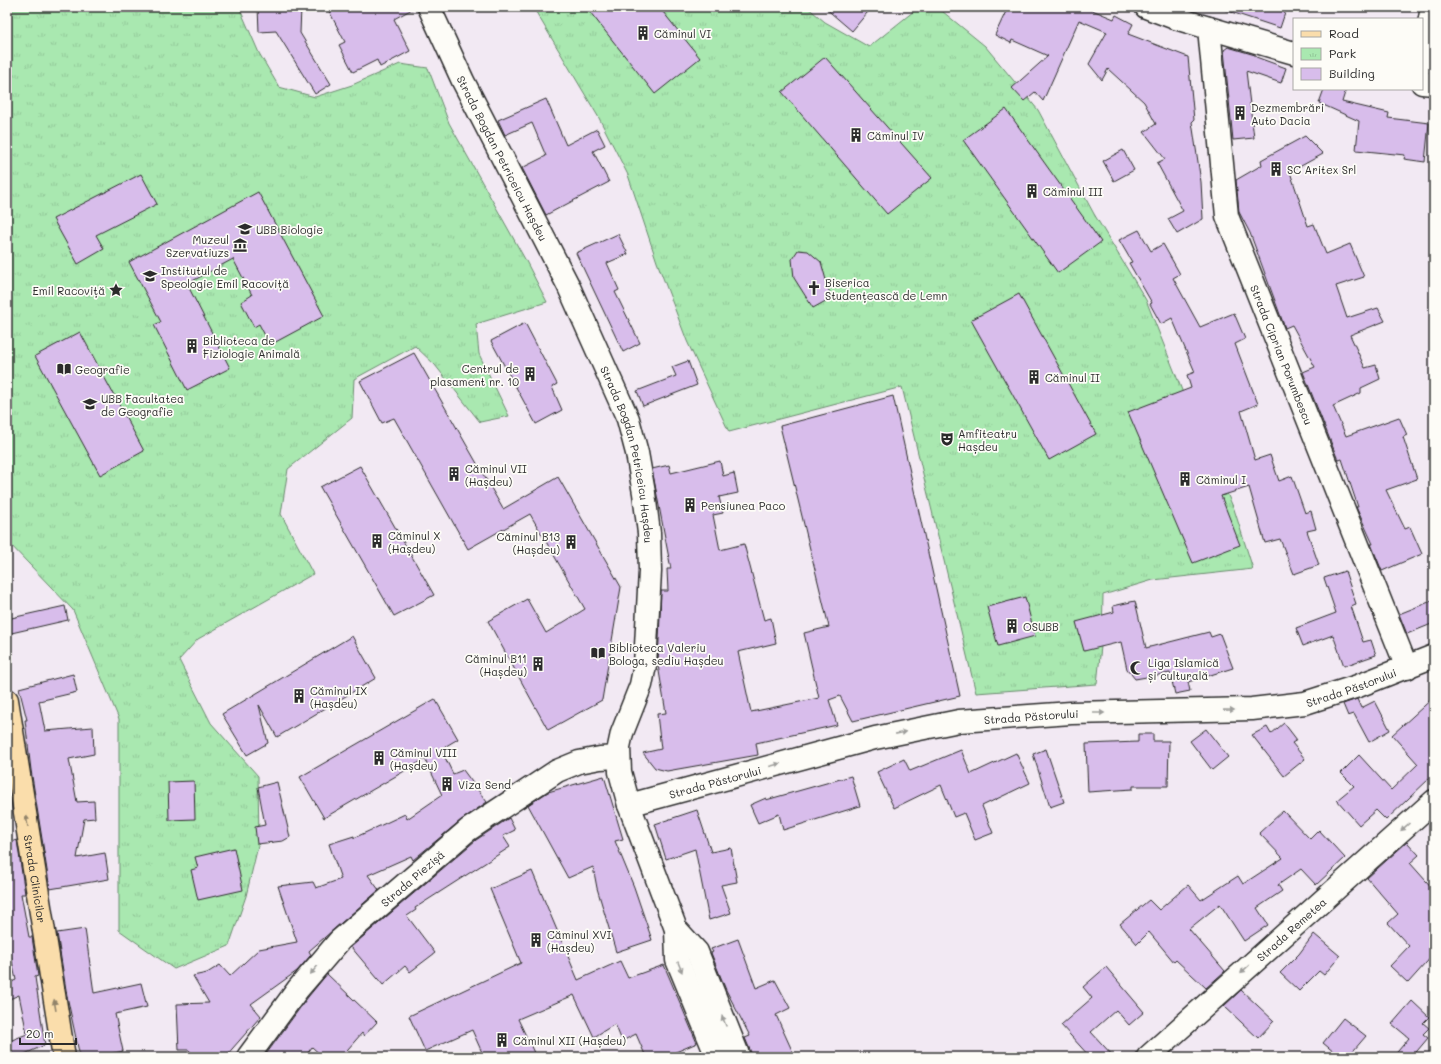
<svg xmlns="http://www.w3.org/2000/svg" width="1441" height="1064" viewBox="0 0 1441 1064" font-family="Mali,sans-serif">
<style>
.park{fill:url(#park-tufts);stroke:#6a8a6e}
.building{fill:#d8bdeb;stroke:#2b2b2b}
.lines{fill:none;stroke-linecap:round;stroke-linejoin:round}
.minor-casing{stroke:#2b2b2b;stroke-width:25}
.major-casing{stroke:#2b2b2b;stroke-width:25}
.minor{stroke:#fdfcf7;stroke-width:22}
.major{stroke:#faddab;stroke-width:22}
.oneway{fill:#9e9e9b}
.oneway2{fill:#92846b}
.labels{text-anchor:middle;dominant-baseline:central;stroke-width:3.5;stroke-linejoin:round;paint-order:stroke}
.poi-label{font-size:11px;fill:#2b2b2b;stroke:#fdfcf7;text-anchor:start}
.street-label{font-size:11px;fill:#2b2b2b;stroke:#fdfcf7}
</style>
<defs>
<pattern id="park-tufts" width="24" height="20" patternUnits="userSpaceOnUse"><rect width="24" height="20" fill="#a9e8b0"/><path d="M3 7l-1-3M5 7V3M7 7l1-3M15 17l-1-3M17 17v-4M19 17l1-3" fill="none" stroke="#92c798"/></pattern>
</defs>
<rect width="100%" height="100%" fill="#f2e9f3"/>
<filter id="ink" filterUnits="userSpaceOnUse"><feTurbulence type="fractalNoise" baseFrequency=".025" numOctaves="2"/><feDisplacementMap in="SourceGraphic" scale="8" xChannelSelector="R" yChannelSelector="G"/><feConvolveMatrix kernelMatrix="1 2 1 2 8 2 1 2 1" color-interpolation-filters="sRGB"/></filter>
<g filter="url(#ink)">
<path class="park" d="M7,7H239L259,53L279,87L315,97L352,85L400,64L428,68L449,123L526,261L547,302L476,324L479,354L509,416L480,422L435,365L415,346L354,379L352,418L288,469L281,514L313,574L198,639L179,660L211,723L258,776L259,842L246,896L229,946L174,969L119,930V719L73,610L7,541Z
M533,7H807L825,22L869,47L919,7H937L985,46L1038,110L1094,214L1146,300L1191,413L1234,509L1253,569L1153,580L1103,595L1102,637L1097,684L976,693L902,387L729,432L687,341L657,262L628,175L599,118Z"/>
<path class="building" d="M258,7H301L300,33L331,84L315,94L276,31L259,32Z
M327,7H416L394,19L410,51L380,67L377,60L353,72L339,45L345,42Z
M586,7H659L700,58L655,94Z
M824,7H872L852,31Z
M1008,7H1085L1114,19L1116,15L1133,24L1128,34L1188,57L1194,120L1192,122L1201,182L1203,219L1177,234L1168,219L1183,211L1157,163L1165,159L1144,132L1156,124L1144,102L1108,69L1102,80L1089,64L1107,32L1079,20L1043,101L1035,92L1024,101L1012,88L1048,56L1012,40L1011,43L995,35Z
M1226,7H1287L1280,28L1225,10Z
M1228,47L1255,55L1256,57L1286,68L1281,83L1246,71L1254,138L1233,140L1224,50Z
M825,57L932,178L887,214L782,92Z
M1324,89H1346L1342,102L1389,113L1388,118L1429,123L1425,162L1404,159L1405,155L1356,150L1359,121L1319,103Z
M546,99L566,145L597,129L605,145L593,151L609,182L546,215L522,168L546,156L532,123L505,135L498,120Z
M1006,109L1101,242L1058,273L963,140Z
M1305,136L1323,154L1290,172L1308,226L1314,224L1326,254L1350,244L1364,277L1336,286L1347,318L1378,308L1385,321L1350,335L1365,368L1376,365L1380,379L1361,388V393L1333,406L1346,436L1399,417L1407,435L1403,437L1417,479L1386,490L1405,529L1410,527L1422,554L1382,571L1371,544H1373L1356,507H1358L1342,459L1338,460L1303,372L1315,367L1292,325L1285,328L1250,233L1239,212L1236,180L1262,165L1261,160Z
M1123,150L1134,170L1114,181L1103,161Z
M141,174L157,204L96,235L104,249L78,264L53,219Z
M258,192L324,316L270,345L259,324L254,327L241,302L252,295L233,259L187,284L230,368L187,390L154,325L161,322L129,262Z
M1139,230L1151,251L1163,244L1180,274L1173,278L1200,327L1234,313L1245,339L1235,344L1258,404L1241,411L1255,460L1270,455L1279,481L1292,476L1305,513L1311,511L1316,529L1307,531L1319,565L1294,574L1280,539L1265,543L1249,487L1221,496L1240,545L1193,563L1128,412L1191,388L1187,375L1195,372L1172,318L1161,324L1150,304L1152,303L1129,263L1132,262L1119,240Z
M618,234L628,254L607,263L619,290L615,292L640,343L623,352L576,253Z
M798,250L808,251L821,262L831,298L813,308L794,278L792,259Z
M1019,294L1096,434L1049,460L971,320Z
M525,323L557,384L552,387L562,410L536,424L491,341Z
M80,332L144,451L100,475L35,356Z
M414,353L503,509L558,477L621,587L602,700L548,730L488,621L527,599L546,633L585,609L530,514L468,549L394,418L382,423L360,381Z
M688,361L697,385L643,406L637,391L676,376L672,367Z
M893,396L960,696L853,721L840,696L829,700L837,725L756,743L758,755L667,771L655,768L643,753L661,749L657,714L666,713L658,665L661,591H668L667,569H671L652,469L669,465L671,473L720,461L723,476L734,473L738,493L719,497L723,513L713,515L720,550L744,544L764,620L771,618L776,643L738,652L751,712L819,698L804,633L829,627L780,426Z
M360,466L434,595L394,616L320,487Z
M1345,571L1356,604L1351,606L1363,642L1371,640L1376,655L1344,666L1333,635L1303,646L1296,628L1336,613L1324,578Z
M1025,597L1035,636L998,646L987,607Z
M1434,600V623L1407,634L1399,614Z
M1135,601L1146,648L1209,632L1211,637L1220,634L1233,668L1188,682L1190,691L1175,694L1170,673L1135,679L1127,669L1121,642L1084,651L1076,622L1114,612L1113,606Z
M65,606L68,620L7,634V619Z
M352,636L376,678L277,737L259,705L268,743L247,755L222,714Z
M73,674L77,692L39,701L45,731L93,727L94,754L69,759L77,802L94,801L95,818L84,819L77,858L105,853L109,879L50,889L31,770L25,720H27L19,688Z
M1434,697V782L1430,778L1386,820L1376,810L1359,825L1337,800L1354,786L1341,773L1359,755L1391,790L1418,764L1392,735Z
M435,699L458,739L441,749L453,774L463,770L487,802L460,821L413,860L411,856L368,875L379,890L309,951L311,955L297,971L251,1004L261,1016L225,1057H195L189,1050H179L177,1004L209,1003L193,976L207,973L220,965L230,976L259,949L297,942L278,886L313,882L316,888L341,879L329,844L354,836V838L405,814L407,819L442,795L425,759L324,818L300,777Z
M1357,699L1361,708L1375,701L1390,730L1369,742L1354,714L1348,716L1343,704Z
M1284,723L1297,740L1292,743L1305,759L1284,776L1252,735L1267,727L1271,734Z
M1206,729L1228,757L1212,770L1190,741Z
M1138,734H1153V741H1169L1168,786H1133V789L1088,792L1086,744L1138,742Z
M1046,749L1064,802L1050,807L1033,754Z
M961,750L971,774L1016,753L1030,783L982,806L993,833L975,840L964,813L954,817L941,785L894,808L877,772L904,759L910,771Z
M604,776L623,839L615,841L634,887L652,940L616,952L597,888L593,867L568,878L528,805L548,792Z
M851,776L860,806L783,830L779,814L758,823L750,805L766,798V800Z
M194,781L195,819L169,820L168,782Z
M277,782L290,837L283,841L257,844L255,827L265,825L258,787Z
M697,810L711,852L731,848L737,882L721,885L731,913L709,920L695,849L666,859L655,824Z
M1283,811L1310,839L1319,830L1345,858L1316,885L1301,869L1278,885L1282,891L1257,908L1268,925L1244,941L1220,904L1189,929L1225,971L1206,988L1176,960L1174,962L1149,932L1137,944L1120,924L1149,900L1159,910L1188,885L1201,900L1238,876L1243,884L1283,858L1259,833Z
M509,818L515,830L503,836L510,847L415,908L416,910L407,916L435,953L410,972L405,966L383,985L351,947L476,840Z
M17,840L25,894H21L29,937H32L38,976L35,977L45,1045L18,1057H7V1042L27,1034L19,995L7,1000V984L16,980L7,938V843Z
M1407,842L1419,855L1410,863L1434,890V954L1408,983L1390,966L1409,946L1388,923L1398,914L1367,878Z
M234,848L243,890L198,900L191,870L198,868L195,857Z
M532,871L578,980L620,961L628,978L664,965L697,1043L664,1057H646L636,1034L622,1041L615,1024L594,1037L574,995L518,1019L536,1057H484L472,1030L425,1051L409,1016L521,963L490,889Z
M85,929L94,993L141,983L147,1007L115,1014L123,1051L97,1057H80L67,996L57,933Z
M1314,934L1340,956L1324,975L1319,971L1299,991L1280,973L1299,954Z
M738,939L756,988L775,980L790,1008L776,1015L795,1057H753L745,1038L750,1036L726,990L711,953L713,952L711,949Z
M1106,967L1144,1012L1129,1025L1116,1010L1091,1032L1114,1057H1090L1061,1025L1092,998L1083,987Z
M327,974L377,1022L364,1036L362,1033L341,1057H323L312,1047L305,1057H264L308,997Z
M1241,990L1274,1021L1258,1038L1224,1006Z
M1412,1001L1429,1017L1423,1023L1429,1028L1423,1034L1428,1038L1412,1057H1393L1409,1038L1392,1024Z
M1343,1018L1366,1036L1348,1057H1340L1323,1043Z"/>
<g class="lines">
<defs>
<g id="minor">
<path id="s1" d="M429,7L463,81L568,285L628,419L637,453L644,493L649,533L650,571L645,665L641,685L622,733L619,747L620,772L629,805L676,929L677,960L717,1057"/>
<path d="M1146,7L1175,18L1294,53"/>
<path id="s2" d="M1209,28L1227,216L1407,668"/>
<path d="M1422,64L1432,7"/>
<path d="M1422,83L1434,84"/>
<path id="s3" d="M629,805L875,738L959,721L1071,713L1252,709L1305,703L1358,686L1434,656"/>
<path d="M676,929L697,952L739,1057"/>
<path id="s4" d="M248,1057L298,989L340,940L468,830L557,771L579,762L600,758L618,757"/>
<path id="s5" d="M1148,1057L1434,801"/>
</g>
<g id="major">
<path id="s6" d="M7,700L64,1057"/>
</g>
</defs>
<use href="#minor" class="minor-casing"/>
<use href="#major" class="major-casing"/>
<use href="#minor" class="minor"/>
<use href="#major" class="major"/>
</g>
<defs><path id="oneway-solid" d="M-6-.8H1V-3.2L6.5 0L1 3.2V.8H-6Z"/></defs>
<g class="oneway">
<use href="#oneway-solid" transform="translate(1229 710) rotate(-1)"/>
<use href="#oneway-solid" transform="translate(1099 713)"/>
<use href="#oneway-solid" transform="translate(901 733) rotate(-11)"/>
<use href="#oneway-solid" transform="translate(775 765) rotate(-15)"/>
<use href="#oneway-solid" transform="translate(1405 827) rotate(138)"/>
<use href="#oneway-solid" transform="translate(680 967) rotate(68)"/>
<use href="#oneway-solid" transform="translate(1245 969) rotate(138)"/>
<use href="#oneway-solid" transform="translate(314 970) rotate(130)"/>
<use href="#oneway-solid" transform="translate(724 1021) rotate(-112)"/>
</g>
<g class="oneway2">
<use href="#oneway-solid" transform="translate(27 821) rotate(-99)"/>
<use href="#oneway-solid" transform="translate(55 1005) rotate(-99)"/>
</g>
</g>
<defs>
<symbol id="building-bare" viewBox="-9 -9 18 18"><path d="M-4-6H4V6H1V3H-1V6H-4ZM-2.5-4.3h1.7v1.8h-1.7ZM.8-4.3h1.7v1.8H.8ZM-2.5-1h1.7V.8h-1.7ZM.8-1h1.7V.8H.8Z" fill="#2b2b2b" stroke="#fdfcf7" stroke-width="2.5" paint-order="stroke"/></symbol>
<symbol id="university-bare" viewBox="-9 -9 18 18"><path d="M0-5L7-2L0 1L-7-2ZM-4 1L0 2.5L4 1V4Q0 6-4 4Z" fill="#2b2b2b" stroke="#fdfcf7" stroke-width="2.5" paint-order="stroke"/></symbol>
<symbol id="museum-bare" viewBox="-9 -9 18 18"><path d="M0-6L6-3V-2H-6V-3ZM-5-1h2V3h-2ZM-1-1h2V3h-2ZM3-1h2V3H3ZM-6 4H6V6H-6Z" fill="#2b2b2b" stroke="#fdfcf7" stroke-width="2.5" paint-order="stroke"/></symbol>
<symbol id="church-bare" viewBox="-9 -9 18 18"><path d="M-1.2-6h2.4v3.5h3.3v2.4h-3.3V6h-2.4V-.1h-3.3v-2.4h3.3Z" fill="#2b2b2b" stroke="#fdfcf7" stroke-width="2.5" paint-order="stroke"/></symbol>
<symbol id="sight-bare" viewBox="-9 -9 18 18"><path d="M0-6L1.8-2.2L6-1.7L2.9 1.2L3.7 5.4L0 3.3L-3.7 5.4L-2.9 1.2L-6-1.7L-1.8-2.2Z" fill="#2b2b2b" stroke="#fdfcf7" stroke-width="2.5" paint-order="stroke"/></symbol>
<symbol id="library-bare" viewBox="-9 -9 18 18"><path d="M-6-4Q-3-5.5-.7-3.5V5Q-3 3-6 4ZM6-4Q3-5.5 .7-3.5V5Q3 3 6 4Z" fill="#2b2b2b" stroke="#fdfcf7" stroke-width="2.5" paint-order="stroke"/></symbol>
<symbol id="theatre-bare" viewBox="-9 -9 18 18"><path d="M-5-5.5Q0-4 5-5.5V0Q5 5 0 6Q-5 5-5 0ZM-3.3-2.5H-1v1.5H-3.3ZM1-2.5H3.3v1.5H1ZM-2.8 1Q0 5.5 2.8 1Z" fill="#2b2b2b" stroke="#fdfcf7" stroke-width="2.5" paint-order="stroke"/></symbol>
<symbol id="mosque-bare" viewBox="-9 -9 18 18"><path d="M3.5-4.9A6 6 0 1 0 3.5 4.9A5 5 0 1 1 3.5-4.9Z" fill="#2b2b2b" stroke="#fdfcf7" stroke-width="2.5" paint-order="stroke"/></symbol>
</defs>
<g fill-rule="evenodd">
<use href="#building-bare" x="633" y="23" width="20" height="20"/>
<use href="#building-bare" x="1230" y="103" width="20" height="20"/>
<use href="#building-bare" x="846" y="125" width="20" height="20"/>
<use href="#building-bare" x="1266" y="159" width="20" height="20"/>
<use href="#building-bare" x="1022" y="181" width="20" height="20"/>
<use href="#university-bare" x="235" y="219" width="20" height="20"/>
<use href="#museum-bare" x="230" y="235" width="20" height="20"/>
<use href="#university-bare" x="140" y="266" width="20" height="20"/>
<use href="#church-bare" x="804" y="278" width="20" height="20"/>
<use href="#sight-bare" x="106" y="280" width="20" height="20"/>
<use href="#building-bare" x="182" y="336" width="20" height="20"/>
<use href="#library-bare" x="54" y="359" width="20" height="20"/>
<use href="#building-bare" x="520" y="364" width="20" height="20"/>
<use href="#building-bare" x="1024" y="367" width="20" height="20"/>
<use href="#university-bare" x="80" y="394" width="20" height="20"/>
<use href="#theatre-bare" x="937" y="429" width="20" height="20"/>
<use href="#building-bare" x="444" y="464" width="20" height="20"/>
<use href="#building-bare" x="1175" y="469" width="20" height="20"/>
<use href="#building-bare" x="680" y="495" width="20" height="20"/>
<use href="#building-bare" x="367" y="531" width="20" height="20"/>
<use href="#building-bare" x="561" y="532" width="20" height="20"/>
<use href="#building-bare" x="1002" y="616" width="20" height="20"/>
<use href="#library-bare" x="588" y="643" width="20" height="20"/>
<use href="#building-bare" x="528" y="654" width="20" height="20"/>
<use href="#mosque-bare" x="1127" y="658" width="20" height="20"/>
<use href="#building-bare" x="289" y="686" width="20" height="20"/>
<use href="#building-bare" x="369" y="748" width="20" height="20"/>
<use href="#building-bare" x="437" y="774" width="20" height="20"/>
<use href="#building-bare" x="526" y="930" width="20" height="20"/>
<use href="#building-bare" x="492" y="1030" width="20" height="20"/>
</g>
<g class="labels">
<g class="poi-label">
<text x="654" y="33">Căminul VI</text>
<text x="1251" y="107">Dezmembrări<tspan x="1251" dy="13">Auto Dacia</tspan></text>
<text x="867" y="135">Căminul IV</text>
<text x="1287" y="169">SC Aritex Srl</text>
<text x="1043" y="191">Căminul III</text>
<text x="256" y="229">UBB Biologie</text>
<text x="229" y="239" text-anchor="end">Muzeul<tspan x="229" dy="13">Szervatiuzs</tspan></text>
<text x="161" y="270">Institutul de<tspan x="161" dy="13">Speologie Emil Racoviță</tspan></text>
<text x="825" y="282">Biserica<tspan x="825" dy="13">Studențească de Lemn</tspan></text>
<text x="105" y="290" text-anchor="end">Emil Racoviță</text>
<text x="203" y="340">Biblioteca de<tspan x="203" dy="13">Fiziologie Animală</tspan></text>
<text x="519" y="368" text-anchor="end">Centrul de<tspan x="519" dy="13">plasament nr. 10</tspan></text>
<text x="75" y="369">Geografie</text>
<text x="1045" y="377">Căminul II</text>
<text x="101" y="398">UBB Facultatea<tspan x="101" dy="13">de Geografie</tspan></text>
<text x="958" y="433">Amfiteatru<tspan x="958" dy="13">Hașdeu</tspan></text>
<text x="465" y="468">Căminul VII<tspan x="465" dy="13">(Hașdeu)</tspan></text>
<text x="1196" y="479">Căminul I</text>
<text x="701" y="505">Pensiunea Paco</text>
<text x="388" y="535">Căminul X<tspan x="388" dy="13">(Hașdeu)</tspan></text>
<text x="560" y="536" text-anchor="end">Căminul B13<tspan x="560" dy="13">(Hașdeu)</tspan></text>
<text x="1023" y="626">OSUBB</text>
<text x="609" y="647">Biblioteca Valeriu<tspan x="609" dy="13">Bologa, sediu Hașdeu</tspan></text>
<text x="527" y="658" text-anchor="end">Căminul B11<tspan x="527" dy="13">(Hașdeu)</tspan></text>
<text x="1148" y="662">Liga Islamică<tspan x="1148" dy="13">și culturală</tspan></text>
<text x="310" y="690">Căminul IX<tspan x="310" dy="13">(Hașdeu)</tspan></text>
<text x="390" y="752">Căminul VIII<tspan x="390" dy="13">(Hașdeu)</tspan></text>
<text x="458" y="784">Viza Send</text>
<text x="547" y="934">Căminul XVI<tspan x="547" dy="13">(Hașdeu)</tspan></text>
<text x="513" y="1040">Căminul XII (Hașdeu)</text>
</g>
<g class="street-label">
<text stroke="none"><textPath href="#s1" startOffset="168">Strada Bogdan Petriceicu Hașdeu</textPath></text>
<text stroke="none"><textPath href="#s2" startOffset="338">Strada Ciprian Porumbescu</textPath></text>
<text stroke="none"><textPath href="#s1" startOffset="492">Strada Bogdan Petriceicu Hașdeu</textPath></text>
<text stroke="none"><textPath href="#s3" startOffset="736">Strada Păstorului</textPath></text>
<text stroke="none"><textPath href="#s3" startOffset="413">Strada Păstorului</textPath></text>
<text stroke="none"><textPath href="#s3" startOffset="89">Strada Păstorului</textPath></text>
<text stroke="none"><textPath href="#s6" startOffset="181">Strada Clinicilor</textPath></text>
<text stroke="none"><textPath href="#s4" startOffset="244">Strada Piezișă</textPath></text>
<text stroke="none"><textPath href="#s5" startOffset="192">Strada Remetea</textPath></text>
</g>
</g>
<rect width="1441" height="1064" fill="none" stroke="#fdfcf7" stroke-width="24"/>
<rect x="12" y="12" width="1417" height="1040" fill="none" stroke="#2b2b2b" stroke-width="1.5" filter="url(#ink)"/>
<rect x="1293" y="18" width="130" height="72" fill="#fdfcf7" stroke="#a9a8a5"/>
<rect x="1301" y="31" width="20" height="6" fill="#faddab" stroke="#a9a8a5"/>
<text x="1329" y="38" font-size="12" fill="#2b2b2b">Road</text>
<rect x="1301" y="48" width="20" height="12" fill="url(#park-tufts)" stroke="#a9a8a5"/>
<text x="1329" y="58" font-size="12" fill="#2b2b2b">Park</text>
<rect x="1301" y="68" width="20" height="12" fill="#d8bdeb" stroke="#a9a8a5"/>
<text x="1329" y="78" font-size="12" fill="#2b2b2b">Building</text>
<path d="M20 1038v6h56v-6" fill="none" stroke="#2b2b2b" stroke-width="2"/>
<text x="26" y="1038" font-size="12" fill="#2b2b2b" stroke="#fdfcf7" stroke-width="3" paint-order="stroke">20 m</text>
</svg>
